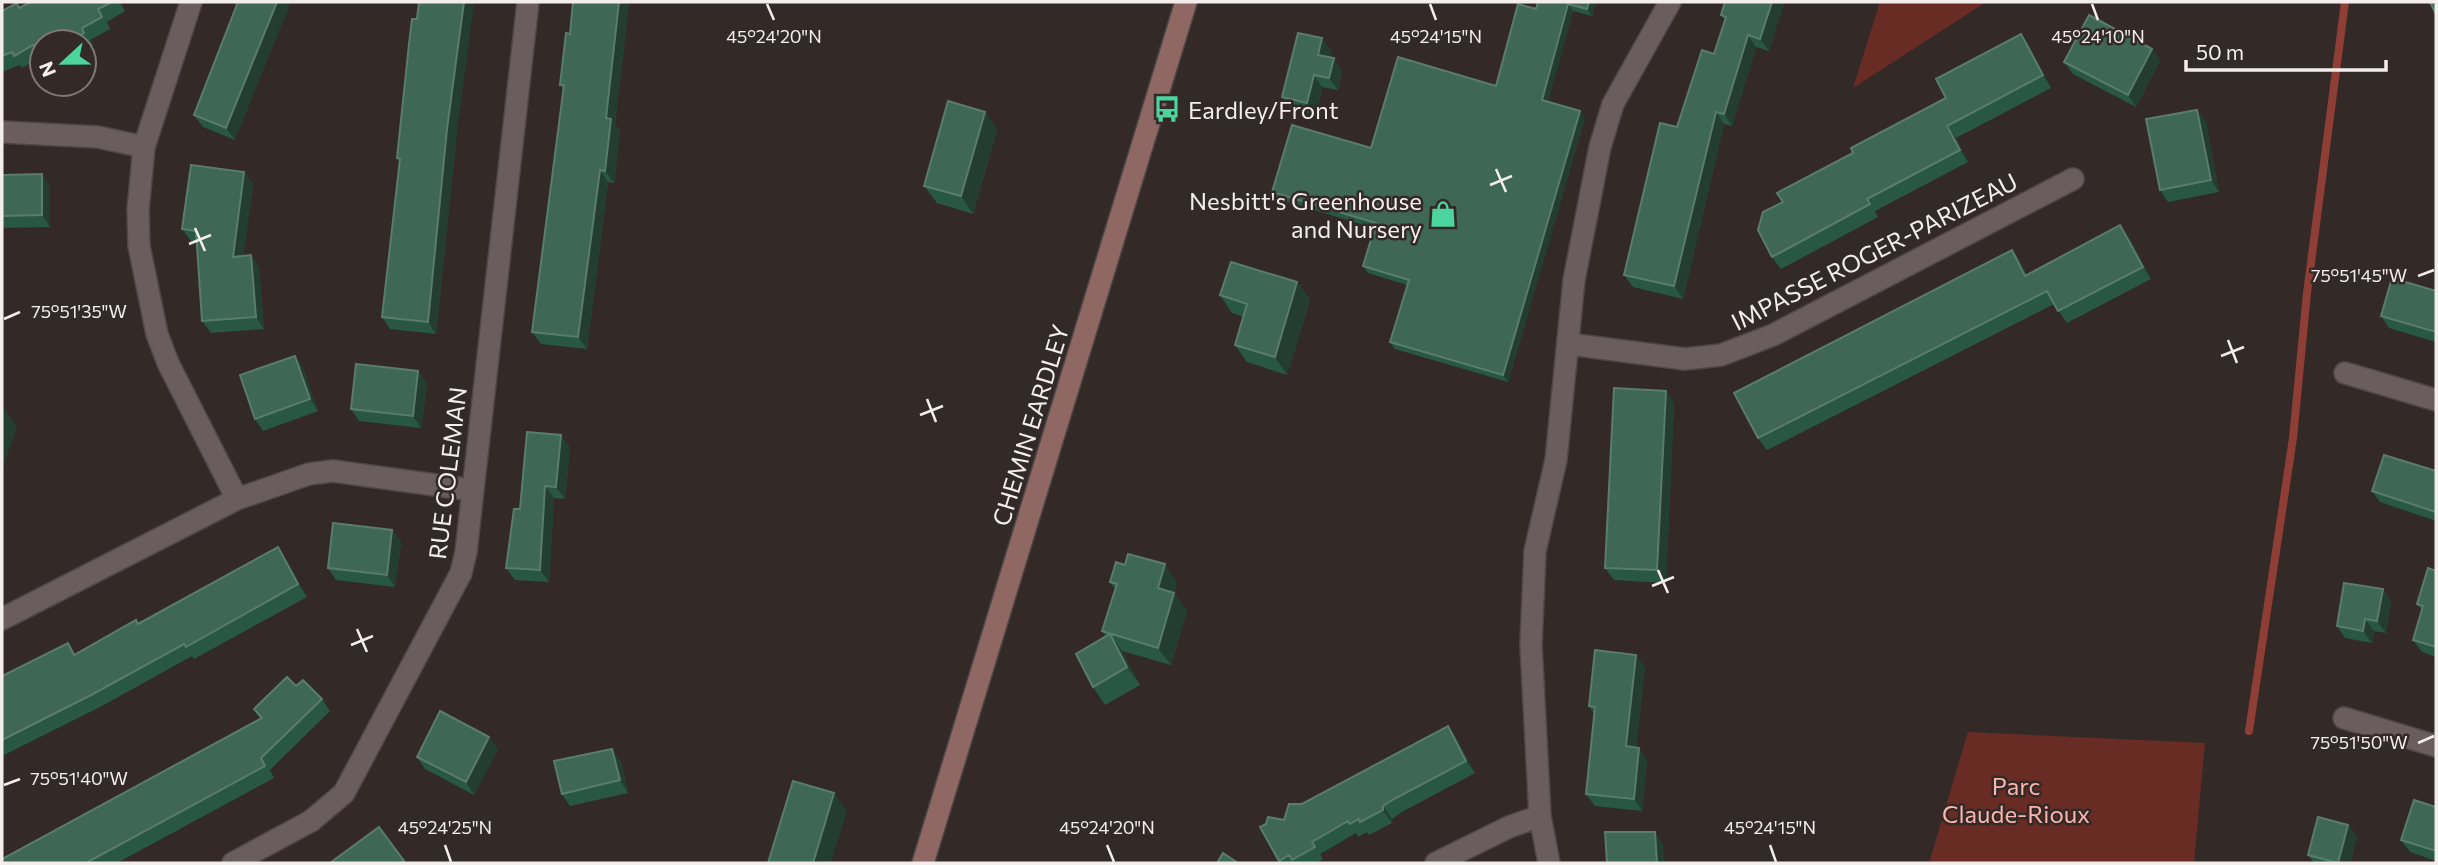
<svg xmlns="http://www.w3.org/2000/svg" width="2438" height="865" viewBox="0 0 2438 865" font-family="Commissioner,sans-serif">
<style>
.green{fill:#682c25}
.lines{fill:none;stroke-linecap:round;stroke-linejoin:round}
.stream{stroke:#8f3e35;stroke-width:8}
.minor-casing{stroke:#4e4746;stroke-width:24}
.secondary-casing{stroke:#4e4746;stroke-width:24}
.minor{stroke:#695e5d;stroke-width:21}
.secondary{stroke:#906863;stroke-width:21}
.wall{fill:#285743}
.shaded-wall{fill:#233e30}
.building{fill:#3e6755;stroke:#5a7c6d;stroke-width:2}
.ticks{fill:none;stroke:#f3edec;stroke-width:2.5}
.labels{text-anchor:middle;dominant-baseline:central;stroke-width:5;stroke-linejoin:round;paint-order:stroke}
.poi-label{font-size:24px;fill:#f3edec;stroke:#332a28;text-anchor:start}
.street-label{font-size:24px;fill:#f3edec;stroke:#332a28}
.park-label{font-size:24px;fill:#fdb5ab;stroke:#332a28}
.ticks-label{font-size:18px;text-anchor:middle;fill:#f3edec;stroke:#332a28;stroke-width:5;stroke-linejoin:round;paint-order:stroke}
</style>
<rect width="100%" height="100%" fill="#332a28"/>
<path class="green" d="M1880,2H1986L1853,88Z
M1968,732L2205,743L2194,863H1929Z"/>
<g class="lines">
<path class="stream" d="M2249,731L2293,438L2307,293L2345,2"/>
<defs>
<path id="minor" d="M2,132L98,137L144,147L191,2
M144,147L138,210L139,246L157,334L168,363L237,499
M1569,344L1685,359L1721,355L1773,335L2073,179
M2345,373L2436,400
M2,619L237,499L309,474L333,471L472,490
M2344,718L2436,746
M233,863L311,821L344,793L461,573L466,552L528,2
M1436,863L1509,827L1540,816
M1549,863L1540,816L1531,645L1535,551L1556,460L1574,280L1600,147L1613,104L1670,2"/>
<path id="secondary" d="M923,863L1186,2"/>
</defs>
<use href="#minor" class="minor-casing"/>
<use href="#secondary" class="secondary-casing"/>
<use href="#minor" class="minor"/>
<use href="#secondary" class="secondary"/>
</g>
<path class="wall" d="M31,2H120L125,11L107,22L110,29L90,40L93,45L84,50V42H42V59L41,57L22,68L20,65L2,72V11L20,8Z
M238,2L235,140L203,127L194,115Z
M573,2H629L615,124L620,131L614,183L608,182L587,349L541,344L532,332L564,90L560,85L570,34Z
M1538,2H1596L1592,16L1573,11L1548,102L1585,118L1508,382L1395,349L1390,342L1407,285L1368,273L1363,266L1374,228L1277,199L1272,192L1371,148L1496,86L1536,9Z
M1784,2L1769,51L1756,47L1732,126L1724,124L1683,299L1633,287L1624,275L1677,127L1714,54L1725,20L1721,15Z
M2029,46L2051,88L1956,138L1968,162L1875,211L1878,217L1781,269L1772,257L1783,202Z
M2152,49L2160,61L2136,107L2073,74L2064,62Z
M1331,50L1329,57L1342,71L1338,90L1322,87L1316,115L1291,109L1282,97Z
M2197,110L2206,122L2219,192L2168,202L2160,190Z
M985,112L997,130L973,214L937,203L924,186Z
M456,141L436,334L390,329L382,317L400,161L397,158Z
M244,172L253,184L243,256L251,255L259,268L264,329L211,333L202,321L197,242L191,241L182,229Z
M2,175L50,187V227L2,228Z
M2129,237L2151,279L2067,323L2054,304L1767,450L1758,438L2012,250L2021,263L2027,275Z
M1297,282L1310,300L1287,375L1247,362L1235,345L1244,317L1232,313L1220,295Z
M2436,291V342L2389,328L2381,316Z
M295,356L303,368L318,411L263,431L255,419Z
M418,371L427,383L421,428L359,421L351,409Z
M1674,403L1666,583L1614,580L1605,568Z
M561,435L570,448L565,499L554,498L549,582L515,580L506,568L520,509Z
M2436,471V521L2380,502L2372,491Z
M392,530L401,542L395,587L336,580L328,568Z
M286,559L307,597L194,659L192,656L102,706L2,756V676L68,643L75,654L139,624Z
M2436,571V657L2422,652L2413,640L2422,610L2417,604Z
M1110,582H1177L1174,593L1187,611L1171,665L1122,651L1140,685L1105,705L1093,687L1106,637L1102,631L1115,589Z
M2383,589L2391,601L2386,633L2374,631L2372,643L2345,638L2337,626Z
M1645,667L1636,747L1647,760L1642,811L1595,806L1586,794L1594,714L1589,706Z
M322,699L330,711L270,770L274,778L117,863H2L261,719L254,709Z
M1448,726L1456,738L1475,773L1402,812L1392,819V823L1369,835L1367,832L1358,837L1356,833L1320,854L1323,859L1316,863H1281L1260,827L1284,820L1302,804Z
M498,749L474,795L425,769L417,757Z
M621,761L628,793L570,806L562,794Z
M2436,807V861L2410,852L2401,840Z
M2348,825L2357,837L2350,863H2314L2308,855Z"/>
<path class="shaded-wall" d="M277,2H291L235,140L226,128Z
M464,2H474L456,141L436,334L428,322L447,129Z
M619,2H629L615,124L620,131L614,183L605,171L606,118Z
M1589,2H1596L1592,16L1587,9Z
M1772,2H1784L1769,51L1760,39Z
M1568,4L1573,11L1547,107L1542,100Z
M2021,34L2029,46L2051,88L2043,75Z
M1748,35L1756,47L1732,126L1724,114Z
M1322,38L1331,50L1327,67L1318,55Z
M2152,49L2160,61L2136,107L2128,95Z
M1334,58L1342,71L1338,90L1329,78Z
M1314,75L1322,87L1316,115L1307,103Z
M2197,110L2206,122L2219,192L2211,180Z
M1580,111L1585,118L1508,382L1503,375Z
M985,112L997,130L973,214L961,196Z
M1716,112L1724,124L1683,299L1674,286Z
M1947,126L1956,138L1968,162L1960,150Z
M600,170L608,182L587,349L578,337Z
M244,172L253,184L242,269L233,257Z
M42,174L50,187V227L42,215Z
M2120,225L2129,237L2151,279L2143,267Z
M2012,250L2021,263L2034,288L2025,276Z
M251,255L259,268L264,329L256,317Z
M1297,282L1310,300L1287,375L1275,357Z
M295,356L303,368L318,411L310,399Z
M418,371L427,383L421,428L413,416Z
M1666,391L1674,403L1666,583L1657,570Z
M4,409L17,427L2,470V416Z
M561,435L570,448L565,499L556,487Z
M545,486L554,498L549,582L540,570Z
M392,530L401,542L395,587L387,575Z
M278,547L286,559L307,597L298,584Z
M1165,564L1177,582L1170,605L1158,588Z
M2383,589L2391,601L2386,633L2377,621Z
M1174,593L1187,611L1171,665L1158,648Z
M2365,619L2374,631L2372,643L2363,631Z
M1110,634L1123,652L1140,685L1127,667Z
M1636,655L1645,667L1635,759L1626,746Z
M1448,726L1456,738L1475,773L1466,761Z
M489,737L498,749L474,795L466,782Z
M1639,748L1647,760L1642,811L1634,799Z
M612,749L621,761L628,793L620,780Z
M834,793L847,811L831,863H813Z
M1383,806L1392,819V823L1383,810Z
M2348,825L2357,837L2350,863H2338Z
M1655,832L1663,844L1665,863H1657Z"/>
<path class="building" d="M31,2H112L98,9L102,17L82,28L84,33L68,42H57L55,39L50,42H42V47L36,50L33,45L14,56L12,52L2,56V11L17,3L19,8Z
M238,2H277L226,128L194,115Z
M419,2H464L447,129L428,322L382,317L400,159L397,158L409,44L412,19H417Z
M573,2H619L606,118L611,119L605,171L600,170L578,337L532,332L564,85H560L566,33L570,34Z
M1538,2H1589L1587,9L1568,4L1542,100L1580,111L1503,375L1390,342L1409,280L1363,266L1376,223L1272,192L1292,125L1371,148L1398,57L1496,86L1518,4L1536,9Z
M1725,2H1772L1760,39L1748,35L1724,114L1716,112L1674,286L1624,275L1660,123L1677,127L1702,50L1714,54L1726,17L1721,15Z
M2430,2H2436V14Z
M2089,15L2152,49L2128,95L2064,62Z
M1298,33L1322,38L1318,55L1334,58L1329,78L1314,75L1307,103L1282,97Z
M2021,34L2043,75L1947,126L1960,150L1867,199L1870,204L1772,257L1758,230L1763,212L1783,202L1777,193L1853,153L1851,148L1946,98L1936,79Z
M948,101L985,112L961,196L924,186Z
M2197,110L2211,180L2160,190L2146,119Z
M191,165L244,172L233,257L251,255L256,317L202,321L196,231L182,229Z
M42,174V215L2,216V175Z
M2120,225L2143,267L2058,311L2047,291L1758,438L1734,393L2012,250L2025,276Z
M1231,262L1297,282L1275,357L1235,345L1247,304L1220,295Z
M2392,278L2436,291V332L2381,316Z
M295,356L310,399L255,419L240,375Z
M356,364L418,371L413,416L351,409Z
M1614,388L1666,391L1657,570L1605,568Z
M527,432L561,435L556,487L545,486L540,570L506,568L514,509H520Z
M2384,455L2436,471V512L2372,491Z
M333,523L392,530L387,575L328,568Z
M278,547L298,584L186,647L184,644L93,694L2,740V676L68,643L74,655L136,620L138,624Z
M1128,554L1165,564L1158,588L1174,593L1158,648L1102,631L1117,584L1110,582L1116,562L1125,565Z
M2428,568L2436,571V647L2413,640L2423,606L2417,604Z
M2344,583L2383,589L2377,621L2365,619L2363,631L2337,626Z
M1110,634L1127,667L1093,687L1076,654Z
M1595,650L1636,655L1626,746L1639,748L1634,799L1586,794L1595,707L1589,706Z
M287,677L296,686L303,680L322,699L261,758L265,766L86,863H2V859L262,718L254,709Z
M440,711L489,737L466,782L417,757Z
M1448,726L1466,761L1394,799L1383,806V810L1360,822L1359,819L1350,824L1348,821L1312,842L1315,847L1292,860L1289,855L1279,861L1260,827L1266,824L1268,817L1284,820L1289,804H1302Z
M612,749L620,780L562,794L554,761Z
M793,781L834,793L813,863H768Z
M2414,800L2436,807V851L2401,840Z
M2318,817L2348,825L2338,863L2308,855Z
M379,827L404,861L400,863H330Z
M1605,832H1655L1657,863H1607Z
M1223,853L1238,863H1217Z"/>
<path class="ticks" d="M767,4L774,20M1430,4L1436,20M2092,4L2098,20M1496,169L1506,192M1490,185L1512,176M195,228L205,251M189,244L211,235M2418,276L2434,270M4,319L20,312M2228,340L2237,363M2221,356L2244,347M927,399L936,422M920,415L943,406M1658,570L1668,593M1652,586L1674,577M357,629L367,652M351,645L373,636M2418,743L2434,736M4,785L20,779M445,845L451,862M1107,845L1114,862M1770,845L1776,862"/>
<defs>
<symbol id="bus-bare" viewBox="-9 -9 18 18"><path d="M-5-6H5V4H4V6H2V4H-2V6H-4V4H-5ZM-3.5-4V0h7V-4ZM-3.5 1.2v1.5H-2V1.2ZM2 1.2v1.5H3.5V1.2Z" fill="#4bd49b" stroke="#332a28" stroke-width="2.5" paint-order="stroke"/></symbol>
<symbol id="shop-bare" viewBox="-9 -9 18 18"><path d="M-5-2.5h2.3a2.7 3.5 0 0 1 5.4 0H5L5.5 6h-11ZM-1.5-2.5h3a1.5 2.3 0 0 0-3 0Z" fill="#4bd49b" stroke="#332a28" stroke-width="2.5" paint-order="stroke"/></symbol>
</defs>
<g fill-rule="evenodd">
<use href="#bus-bare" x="1148" y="90" width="38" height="38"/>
<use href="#shop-bare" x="1424" y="195" width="38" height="38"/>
</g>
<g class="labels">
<g class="poi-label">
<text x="1188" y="109">Eardley/Front</text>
<text x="1422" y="200" text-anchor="end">Nesbitt's Greenhouse<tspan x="1422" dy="28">and Nursery</tspan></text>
</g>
<g class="street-label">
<text transform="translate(1874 251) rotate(-27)">IMPASSE ROGER-PARIZEAU</text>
<text transform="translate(1030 425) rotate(-73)">CHEMIN EARDLEY</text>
<text transform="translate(447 473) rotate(-83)">RUE COLEMAN</text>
</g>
<g class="park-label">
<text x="2016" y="785">Parc<tspan x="2016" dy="28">Claude-Rioux</tspan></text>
</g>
</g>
<g class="ticks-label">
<text x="774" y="43">45°24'20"N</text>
<text x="1436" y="43">45°24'15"N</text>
<text x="2098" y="43">45°24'10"N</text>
<text x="2359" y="282">75°51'45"W</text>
<text x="79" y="318">75°51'35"W</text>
<text x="2359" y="749">75°51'50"W</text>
<text x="79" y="785">75°51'40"W</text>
<text x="445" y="834">45°24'25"N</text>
<text x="1107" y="834">45°24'20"N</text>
<text x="1770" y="834">45°24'15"N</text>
</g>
<rect width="2438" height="865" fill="none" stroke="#f3edec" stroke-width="7"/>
<g transform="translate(63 63) rotate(248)"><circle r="33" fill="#332a28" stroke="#807876" stroke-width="2"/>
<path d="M0-5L12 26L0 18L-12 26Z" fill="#4bd49b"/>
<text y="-10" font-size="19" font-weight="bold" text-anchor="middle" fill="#f3edec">N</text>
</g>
<path d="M2186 60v10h200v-10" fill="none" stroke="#f3edec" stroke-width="3.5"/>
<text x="2196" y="60" font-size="21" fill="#f3edec" stroke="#332a28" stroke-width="5" paint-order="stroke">50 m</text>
</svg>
